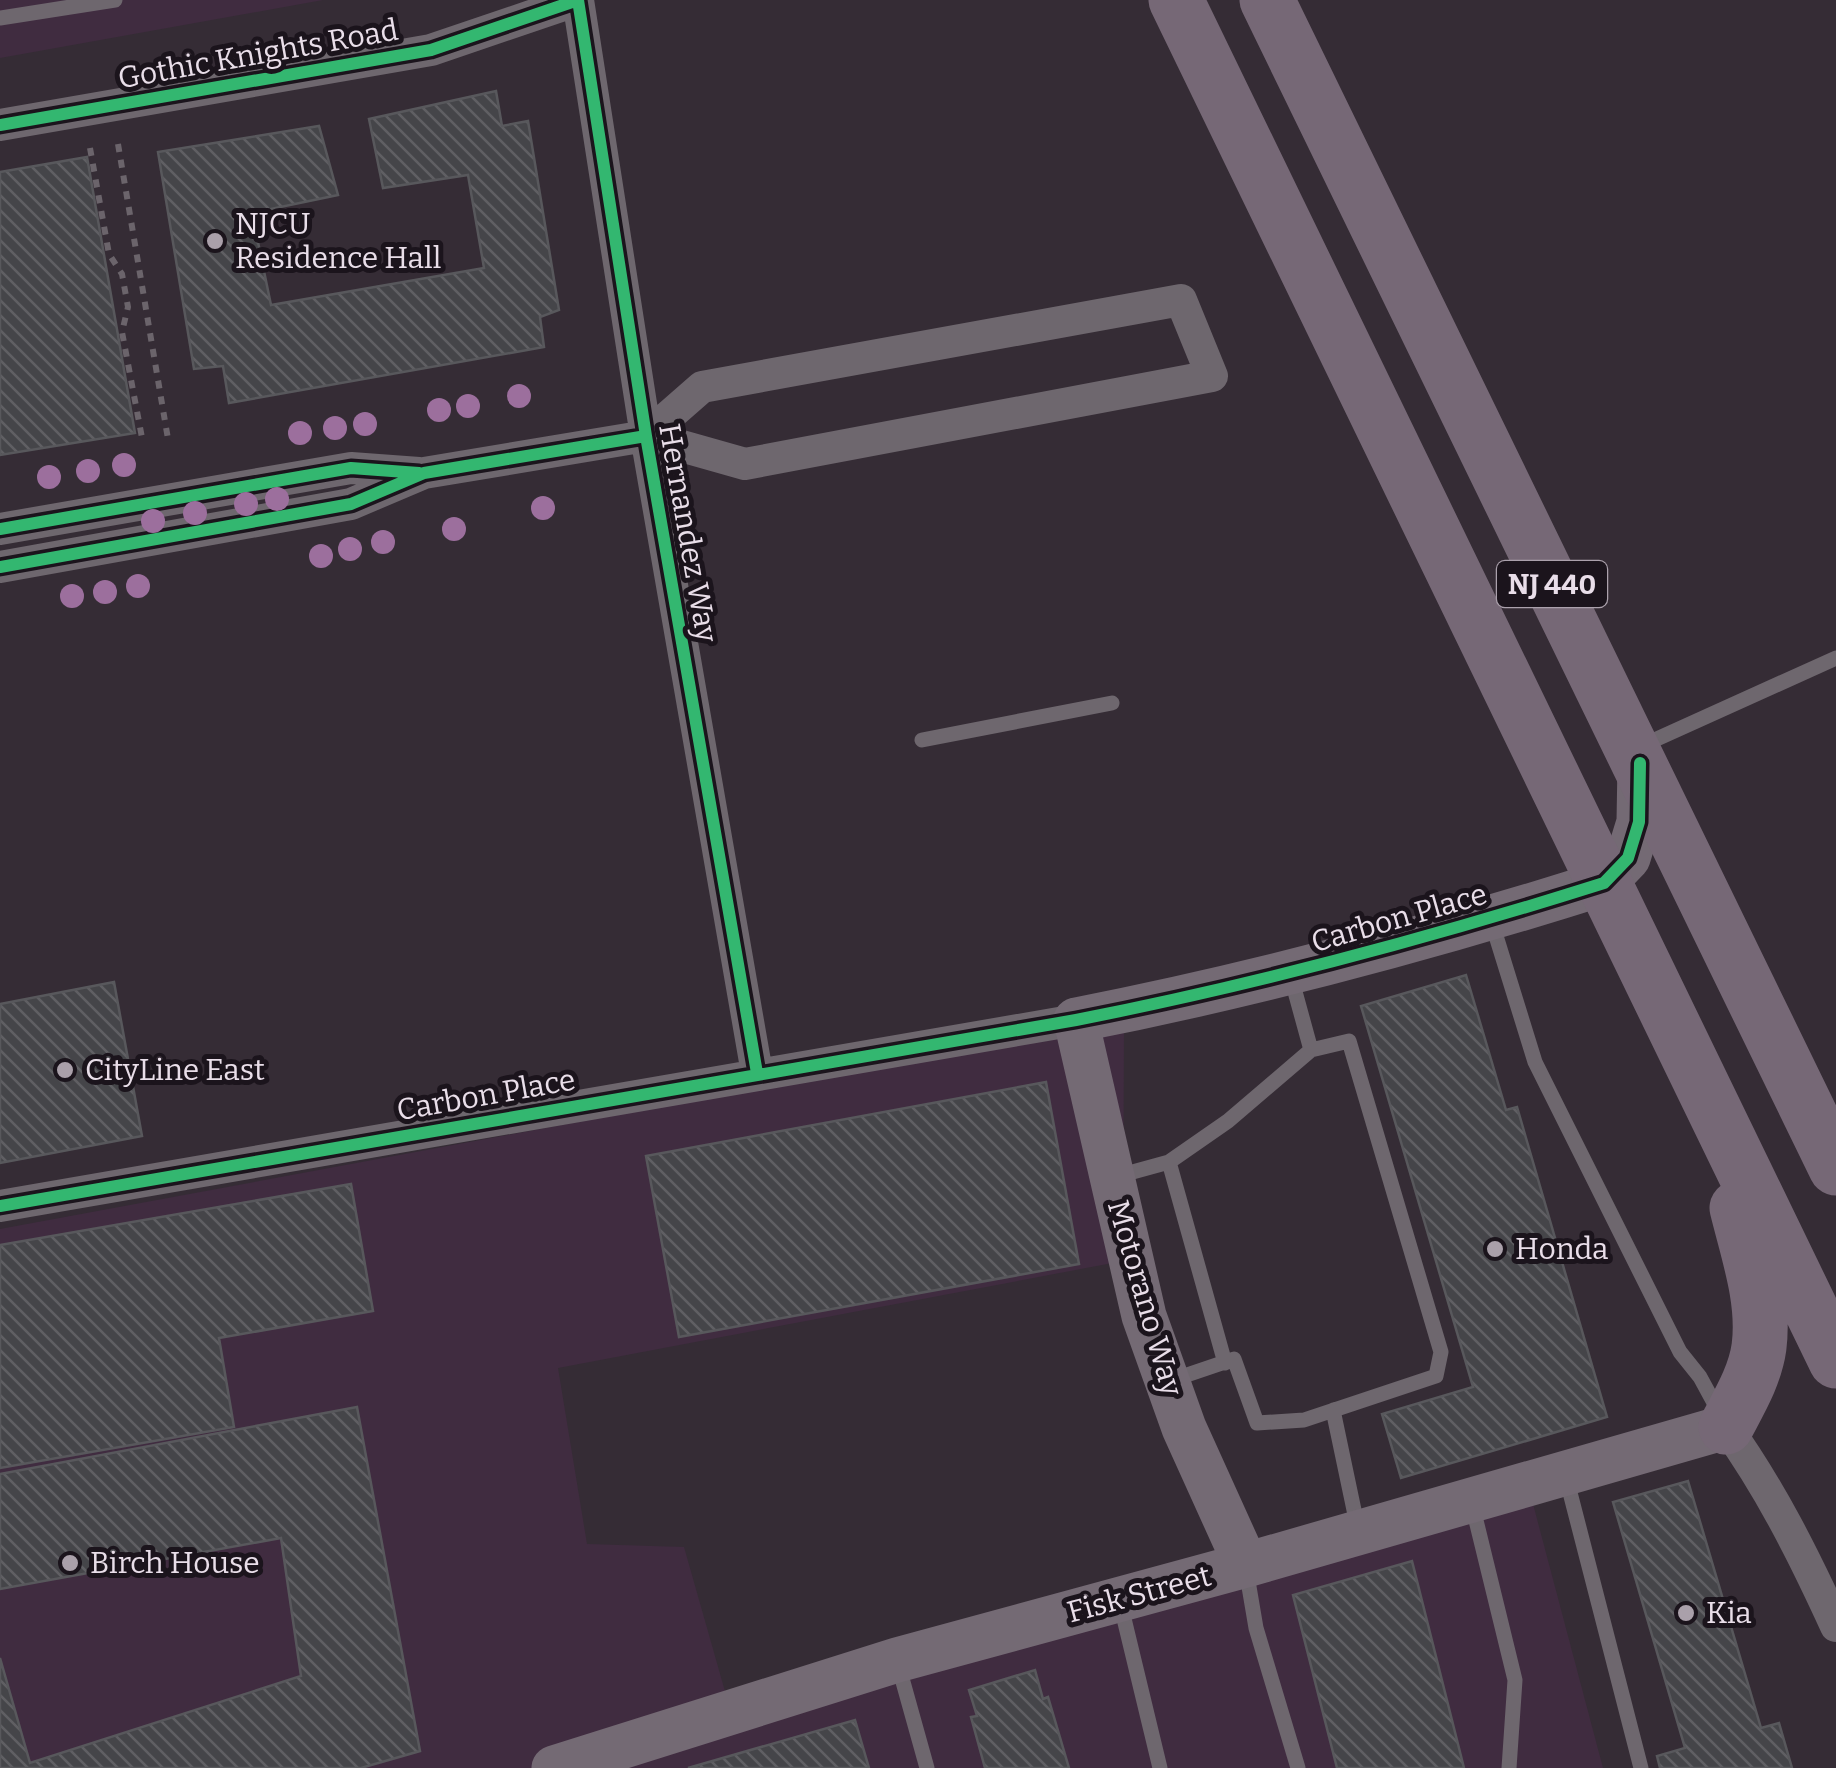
<svg xmlns="http://www.w3.org/2000/svg" width="1836" height="1768" viewBox="0 0 1836 1768" font-family="Bitter,serif">
<style>
.built{fill:#402c40}
.building{fill:url(#building-back-hatch);stroke:#58585c;stroke-width:2.5}
.lines{fill:none;stroke-linecap:round;stroke-linejoin:round}
.path{stroke:#6b646b;stroke-width:6;stroke-dasharray:8 8;stroke-linecap:butt}
.lane{stroke:#6e676e;stroke-width:15}
.street{stroke:#6e676e;stroke-width:32}
.secondary{stroke:#746a74;stroke-width:45}
.highway{stroke:#766876;stroke-width:55}
.cycleway-casing{stroke:#1b141c;stroke-width:19}
.cycleway{stroke:#33b770;stroke-width:12}
.tree{fill:#9c6f9d}
.poi-dot{fill:#aaa0aa;stroke:#1b141c;stroke-width:4}
.labels{text-anchor:middle;dominant-baseline:central;stroke-width:10;stroke-linejoin:round;paint-order:stroke}
.shield{fill:#1b141c;stroke:#aba1ac;stroke-width:2.5}
.shield-label{font-size:28px;font-weight:bold;fill:#e9dee9}
.street-label{font-size:30px;fill:#e9dee9;stroke:#1b141c}
.poi-label{font-size:30px;fill:#e9dee9;stroke:#1b141c;text-anchor:start}
</style>
<defs>
<pattern id="building-back-hatch" width="6" height="6" patternUnits="userSpaceOnUse" patternTransform="scale(2.5)"><rect width="6" height="6" fill="#454549"/><path d="M-1 5l2 2M0 0l6 6M5-1l2 2" fill="none" stroke="#605f63"/></pattern>
</defs>
<rect width="100%" height="100%" fill="#352c35"/>
<path class="built" d="M0,0H323L0,58Z
M1124,1021L1123,1261L558,1368L587,1544L684,1547L732,1716L1528,1485L1603,1768H0V1229Z"/>
<path class="building" d="M496,91L502,126L528,121L559,310L540,317L544,347L229,403L223,366L194,369L158,152L319,126L338,195L252,213L271,305L484,268L468,175L383,188L369,119Z
M87,157L135,433L0,455V172Z
M1466,975L1506,1110L1517,1107L1607,1417L1401,1478L1382,1414L1473,1387L1361,1006Z
M114,982L142,1136L0,1163V1004Z
M1046,1082L1079,1264L679,1337L646,1156Z
M351,1184L373,1311L219,1338L234,1427L0,1468V1245Z
M357,1407L420,1751L361,1768H0V1658L30,1763L301,1676L281,1538L0,1589V1474Z
M1688,1481L1761,1728L1779,1723L1792,1768H1660L1657,1756L1685,1748L1613,1502Z
M1412,1561L1464,1768H1337L1293,1595Z
M1035,1670L1043,1699L1048,1697L1069,1768H985L971,1717L977,1716L969,1690Z
M855,1720L869,1768H688Z"/>
<g class="lines">
<path class="path" d="M118,144L168,439
M90,148L109,254L122,274L128,307L122,332L143,443"/>
<path class="lane" d="M0,18L115,0
M922,740L1112,703
M1639,747L1836,658
M1492,923L1535,1062L1680,1352L1700,1377L1719,1412
M1291,977L1311,1050
M1169,1162L1225,1363
M1118,1176L1169,1162L1228,1121L1311,1050L1349,1041L1441,1352L1436,1376L1304,1420L1257,1423L1234,1359L1172,1380
M1333,1410L1358,1529
M1566,1477L1641,1768
M1472,1504L1515,1680L1509,1768
M1246,1569L1256,1628L1298,1768
M1120,1602L1160,1768
M898,1664L927,1768"/>
<path class="street" d="M578,0L646,436L757,1073
M0,125L431,50L578,0
M0,529L351,468L419,473
M0,567L351,504L424,473L646,436L745,464L1212,376L1181,300L702,387L646,436
M0,1206L1076,1020
M1726,1427C1771,1490 1804,1556 1836,1626"/>
<path class="secondary" d="M1246,1565L1184,1428L1144,1316L1076,1020C1255,985 1430,938 1604,883L1628,858L1639,822L1640,764
M554,1768L897,1660L1246,1565L1726,1427"/>
<path class="highway" d="M1176,0L1836,1361
M1267,0L1836,1168
M1726,1427C1739,1402 1755,1376 1759,1347C1765,1300 1748,1253 1737,1208"/>
<defs>
<path id="cycleway" d="M578,0L646,436L757,1073
M0,125L431,50L578,0
M0,529L351,468L419,473
M0,567L351,504L424,473L646,436
M0,1206L1076,1020C1255,985 1430,938 1604,883L1628,858L1639,822L1640,763"/>
</defs>
<use href="#cycleway" class="cycleway-casing"/>
<use href="#cycleway" class="cycleway"/>
</g>
<g class="tree">
<circle cx="519" cy="396" r="12"/>
<circle cx="468" cy="406" r="12"/>
<circle cx="439" cy="410" r="12"/>
<circle cx="365" cy="424" r="12"/>
<circle cx="335" cy="428" r="12"/>
<circle cx="300" cy="433" r="12"/>
<circle cx="124" cy="465" r="12"/>
<circle cx="88" cy="471" r="12"/>
<circle cx="49" cy="477" r="12"/>
<circle cx="277" cy="499" r="12"/>
<circle cx="246" cy="504" r="12"/>
<circle cx="543" cy="508" r="12"/>
<circle cx="195" cy="513" r="12"/>
<circle cx="153" cy="521" r="12"/>
<circle cx="454" cy="529" r="12"/>
<circle cx="383" cy="542" r="12"/>
<circle cx="350" cy="549" r="12"/>
<circle cx="321" cy="556" r="12"/>
<circle cx="138" cy="586" r="12"/>
<circle cx="105" cy="592" r="12"/>
<circle cx="72" cy="596" r="12"/>
</g>
<g class="poi-dot">
<circle cx="215" cy="241" r="10"/>
<circle cx="65" cy="1070" r="10"/>
<circle cx="1495" cy="1249" r="10"/>
<circle cx="70" cy="1563" r="10"/>
<circle cx="1686" cy="1613" r="10"/>
</g>
<g class="labels">
<rect class="shield" x="1497" y="561" width="110" height="46" rx="8"/>
<g class="shield-label">
<text x="1552" y="584">NJ 440</text>
</g>
<g class="street-label">
<text transform="translate(258 54) rotate(-10)">Gothic Knights Road</text>
<text transform="translate(688 533) rotate(80)">Hernandez Way</text>
<text transform="translate(1399 918) rotate(-16)">Carbon Place</text>
<text transform="translate(486 1095) rotate(-10)">Carbon Place</text>
<text transform="translate(1145 1298) rotate(74)">Motorano Way</text>
<text transform="translate(1139 1594) rotate(-15)">Fisk Street</text>
</g>
<g class="poi-label">
<text x="235" y="224">NJCU<tspan x="235" dy="34">Residence Hall</tspan></text>
<text x="85" y="1070">CityLine East</text>
<text x="1515" y="1249">Honda</text>
<text x="90" y="1563">Birch House</text>
<text x="1706" y="1613">Kia</text>
</g>
</g>
</svg>
